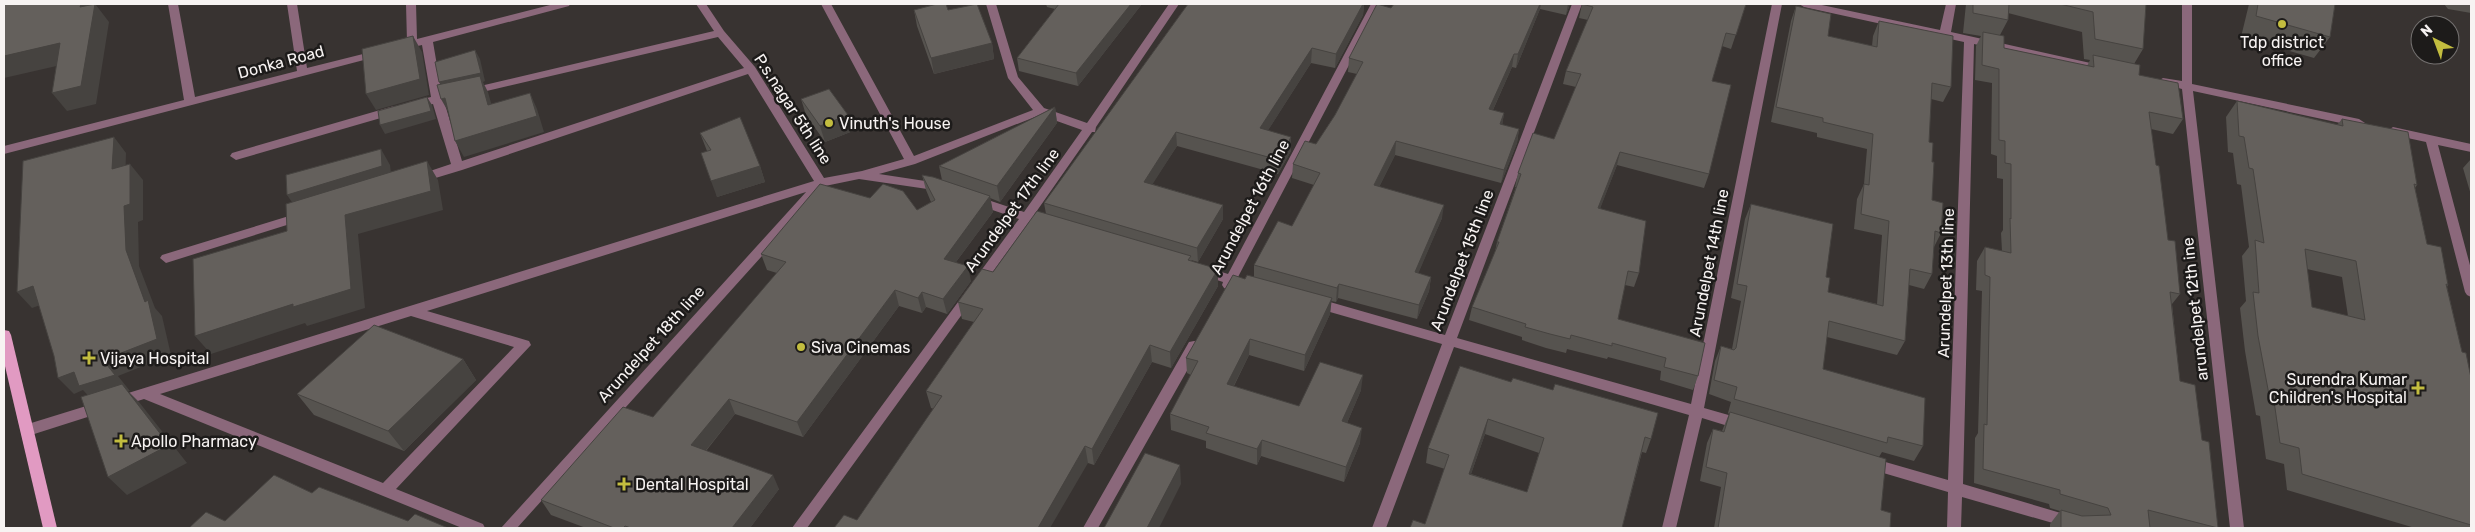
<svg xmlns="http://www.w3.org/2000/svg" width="2475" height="532" viewBox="0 0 2475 532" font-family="Rubik,sans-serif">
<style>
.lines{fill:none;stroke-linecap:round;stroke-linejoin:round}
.minor{fill:#8b687b;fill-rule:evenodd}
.major{fill:#e19ac2;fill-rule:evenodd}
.wall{fill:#56534f;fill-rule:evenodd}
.shaded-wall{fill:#464340}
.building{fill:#64605c;stroke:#464340;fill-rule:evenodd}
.poi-dot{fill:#c3bd3f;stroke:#1d1b1a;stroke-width:2}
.labels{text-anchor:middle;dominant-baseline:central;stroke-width:5;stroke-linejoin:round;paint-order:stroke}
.poi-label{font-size:16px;fill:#f7f3f2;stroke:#1d1b1a;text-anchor:start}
.street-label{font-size:16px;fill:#f7f3f2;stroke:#1d1b1a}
</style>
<rect width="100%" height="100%" fill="#383331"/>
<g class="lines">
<path class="minor" d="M168,4H178L195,97L297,71L287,4H297L307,68L379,50L384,53L383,55L4,154V146L184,100Z
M406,4H416L417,39L554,4H570L569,6L433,42L442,95L714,31L696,4H706L724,31L755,67L824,178L862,171L904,159L821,4H831L914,156L1033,110L1008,78L986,4H996L1018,77L1044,108L1087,123L1169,4H1179L1096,127L1095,132H1092L1034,215L1051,221L1053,224L1051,227L1047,228L1029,222L807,528H792L1019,219L972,203L970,200L972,197L976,196L1024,212L1082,130L1040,115L915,164L879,174L945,184L947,187L945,190L941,191L859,179L825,186L517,528H501L806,192L427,311L529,341L531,345L396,489L483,524L485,528H462L144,399L28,436L23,434L21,430L23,426L28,424L814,181L748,74L462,170L419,183L415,182L413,179L415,176L451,164L433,104L413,109L407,105L409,102L431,97L422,45L401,50L396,47L407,42ZM718,37L744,68L462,161L444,101ZM411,316L514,347L383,483L160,394Z
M1371,4H1381L1238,277L1250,281L1252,284L1250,287L1246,289L1234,285L1228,290L1224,288L1222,285L1223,282L1199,274L1197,271L1203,266L1228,274Z
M1572,4H1582L1457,338L1691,404L1772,4H1782L1704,408L1746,420L1748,424L1746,428L1741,430L1702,418L1676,528H1662L1689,415L1454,347L1386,528H1372L1442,344L1316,308L1311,306L1310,303L1311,300L1316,298L1445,335Z
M1799,4H1817L1940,30L1946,4H1956L1951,32L2104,66L2109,69L2104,72L1974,44L1963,484L2091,522L2096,524L2098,528H2070L1962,497L1961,528H1947L1948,492L1863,467L1861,463L1863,459L1868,457L1948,480L1964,42L1804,7Z
M2182,4H2192V84L2359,119L2365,123L2359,127L2193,91L2244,528H2230L2182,89L2159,83L2158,81L2163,78L2182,81Z
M394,106L400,110L398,113L236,160L230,156L232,153Z
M2393,127L2471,144V152L2438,145L2471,269V297L2467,295L2465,292L2426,142L2389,134L2387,131Z
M302,212L306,213L308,216L306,219L166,263L160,258L162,255Z
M1194,341L1199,342L1201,346L1098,528H1083L1189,342Z"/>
<path class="major" d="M4,330L9,331L11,335L57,528H43L4,362Z"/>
</g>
<path class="wall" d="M1046,4H1142L1078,86L1019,71L1017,58L1055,9L1047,7Z
M1188,4H1364L1363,15L1335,68L1311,63L1268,130L1291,151L1278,174L1177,146L1152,184L1223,205V219L1198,262L1191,260L1218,286L1171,368L1152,362L1094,465L1088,463L857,520L934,409L931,408L926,391L974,322L962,319L958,302L993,272L1046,214L1044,203Z
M1394,4H1570L1566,15L1540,9L1516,68L1512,67L1493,110L1504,113L1502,125L1519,129L1517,143L1501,183L1395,155L1379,187L1442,218L1418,273L1431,277L1429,291L1417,319L1338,298L1336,302L1331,301L1330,314L1304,371L1249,355L1234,386L1299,406L1361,390L1347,423L1360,443L1344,482L1261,456L1257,465L1206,448V441L1171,430L1170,414L1191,375L1187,373L1186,358L1245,279L1254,277V265L1292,226L1314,185L1292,178L1293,164L1316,144L1335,115L1357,74L1348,72L1349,58L1391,8Z
M1582,4H1746L1731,49L1722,46L1712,81L1709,174L1704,188L1617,165L1600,208L1639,273L1634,287L1625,285L1618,319L1698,376L1693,390L1660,380L1661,371L1608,357L1607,359L1567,349L1566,353L1546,348L1522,340V337L1469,320L1472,307L1495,252L1497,242L1516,187H1515L1518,173L1554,139L1576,87L1563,84L1566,71L1588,20L1579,18Z
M1966,4H2146L2143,49L2134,64L2139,75L2183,119L2173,134L2151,129L2156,165L2168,240L2180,294L2172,304L2180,381L2202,440L2218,528H2149H2150H2050V524L2060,511L2050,508L2049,504L1974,483L1975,438L1978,433L1982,291L1976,290L1977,261L1985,247L2002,251L2001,233L2003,230V179L1997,178V156L1991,154L1992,83L1975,80L1976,46L1981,36L1963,33ZM2008,13L2082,32L2084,59L2090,60L2087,66L2004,48L2000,35L2008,20Z
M2249,4H2335L2330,37L2314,58L2241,37Z
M2444,4H2471V13L2448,9Z
M1796,6L1828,36L1872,46L1873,36L1879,21L1951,87L1943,102L1931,99L1929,142L1932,162V200L1941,233L1934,247L1932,274L1924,289L1909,285L1905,341L1897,355L1827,337L1823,369L1923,446L1914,461L1882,452L1879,457L1881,510L1890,528H1714L1721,487L1700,481L1707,443L1713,429L1722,431L1729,414L1728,413L1731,402L1709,394L1715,361L1721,346L1732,349L1741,301L1731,298L1745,219L1751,204L1826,277L1828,292L1877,304L1882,235L1854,229L1857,199L1864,184L1867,149L1817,137V133L1771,122L1791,21Z
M914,10H948L992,43L994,59L934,74L917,26Z
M801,99L848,115L853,131L825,142L806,115Z
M2237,101L2337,125L2342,119L2417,185L2415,188L2427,244L2448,285L2447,287L2462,352L2471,378V528H2415L2287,490L2284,464L2266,459L2260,416L2256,415L2245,351L2240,308L2246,301L2242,256L2249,247L2241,185L2237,184L2233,153L2228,152L2226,117ZM2307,269L2342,277L2348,316L2312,307Z
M1055,107L1057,123L1000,202L990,198L993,212L956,262L971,281L947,314L926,307L922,313L899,306L803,437L735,414L706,451L779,489L750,528H586L551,515L541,500L653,417L777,273L767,270L761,254L870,198L917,210L931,202L926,190L922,175L942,180L939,166Z
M700,133L760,166L765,182L717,197L707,151Z
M2471,159V195L2463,168Z
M463,359L476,380L404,451L314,415L297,394Z
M1511,382L1651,439L1646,453L1642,452L1622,528L1425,524L1445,469L1426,463L1428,448ZM1485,434L1539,453L1527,492L1471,474Z"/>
<path class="shaded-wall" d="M81,4H97L96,5L109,22L96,104L67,111L52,93Z
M1131,4H1142L1078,86L1076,73Z
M1363,4H1364L1363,15L1335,68L1336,54Z
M1540,4H1541L1540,9L1516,68L1518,54Z
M1568,4H1570L1566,15Z
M413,36L422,52L429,95L376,110L366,94Z
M60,43L74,62L4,78V56Z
M992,43L994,59L934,74L931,58Z
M1312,48L1311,63L1260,143V128Z
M475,50L480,59L485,81L483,82L488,92L496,121L444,91L439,82Z
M1514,54L1512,67L1487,123L1489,109Z
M530,93L537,109L544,132L464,157L455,141Z
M427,97L432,105L436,119L385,134L380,125Z
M445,98L450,115L441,99Z
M1055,107L1057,123L1000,202L997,186Z
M1504,113L1502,127L1500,124Z
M848,115L853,131L825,142L820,126Z
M1519,129L1517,143L1501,183L1504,170Z
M1176,132L1177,146L1145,196L1144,182Z
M114,137L126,153L125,185L112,169Z
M1291,137V151L1278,174L1279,160Z
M1396,141L1395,155L1373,199L1374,185Z
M381,149L390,165L392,182L298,211L287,195Z
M1620,152L1617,165L1595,222L1598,208Z
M427,161L438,180L443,210L358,234L365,308L307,326L305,323L211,354L195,336L293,304L345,215Z
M130,164L143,180V220L138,222L139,266L155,308L162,316L171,355L118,376L130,391H128L139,402L187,463L127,495L108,477L94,402L83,390L74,394L58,378L103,360L145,302L126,250L124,206Z
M760,166L765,182L717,197L711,181Z
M990,196L993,212L947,274L944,259Z
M1223,205V219L1198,262L1197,248Z
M1444,205L1442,218L1413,286L1415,272Z
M968,266L971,281L947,314L943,299Z
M1218,269V286L1171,368L1170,352Z
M1431,277L1429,291L1417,319L1419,305Z
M1339,284L1338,298L1336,302L1337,288Z
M33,286L49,302L32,308L17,292Z
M895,290L899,306L803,437L797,422Z
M922,292L926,307L922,313L918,298Z
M1332,298L1330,314L1304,371L1305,355Z
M1250,339L1249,355L1227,399V384Z
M1150,345L1152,362L1094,465L1092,449Z
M463,359L476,380L404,451L388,431Z
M1363,375L1361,390L1341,437L1342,421Z
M729,399L735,414L698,460L691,445Z
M1488,419L1485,434L1466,488L1469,474Z
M1362,428L1360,443L1344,482L1346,467Z
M1262,440L1261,456L1257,465V449Z
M1085,446L1088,463L1050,528H1038Z
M1180,465L1181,484L1159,528H1147Z
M773,475L779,489L750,528H732Z"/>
<path class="building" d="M4,4H81L80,7L95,4L81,86L52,93L60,43L4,56Z
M937,4H946L948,10L977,4L992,43L931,58L914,10Z
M1059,4H1131L1076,73L1017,58Z
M1188,4H1363L1336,54L1312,48L1260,128L1291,137L1279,160L1176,132L1144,182L1223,205L1197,248L1044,203Z
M1377,4L1391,8L1394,4H1540L1518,54H1514L1489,109L1504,113L1500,124L1519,129L1504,170L1396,141L1374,185L1444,205L1415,272L1431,277L1419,305L1339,284L1337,288L1254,265L1278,221L1292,226L1320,173L1293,164L1305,141L1316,144L1335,115L1363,62L1349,58Z
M1582,4H1746L1736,35L1726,33L1712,81L1731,85L1709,174L1620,152L1598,208L1646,221L1639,273L1628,271L1618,319L1705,343L1698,376L1664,367L1666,358L1612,343V346L1571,335L1570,339L1550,334L1525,327L1526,324L1472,307L1499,242H1497L1521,174L1518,173L1533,133L1554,139L1581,74L1566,71L1593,7Z
M1973,4H2009L2008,20L1973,13Z
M2060,4H2146L2143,49L2095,39L2093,12Z
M2258,4H2335L2330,37L2256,16Z
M1796,6L1831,14L1828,36L1877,47L1879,21L1953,36L1951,87L1932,83L1929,142L1933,143L1932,162H1934L1932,200L1943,203L1941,233L1935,231L1932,274L1910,269L1905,341L1829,321L1823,369L1925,398L1923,446L1888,437L1887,443L1734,399L1737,387L1714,380L1721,346L1734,350L1736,348L1747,286L1737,284L1751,204L1833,224L1826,277L1830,278L1828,292L1883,306L1889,221L1861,214L1864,184L1869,185L1873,134L1823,122V118L1776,107Z
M1983,32L2004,36V48L2094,67L2093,55L2140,65L2139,75L2178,83L2183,119L2149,112L2156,165L2159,166L2168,240L2175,241L2180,294L2170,292L2180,381L2195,385L2202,440L2209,442L2218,528L2148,510L2150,528H2061V510L2082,516L2111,515L2108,508L2060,494V490L1983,469L1984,424L1987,425L1990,277L1985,275V247L2011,253L2010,218L2011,219V164L2005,163V141L1999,140V69L1982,65Z
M413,36L420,79L366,94L362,49Z
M475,50L481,73L439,82L435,62Z
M480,76L488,105L530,93L537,116L455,141L445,98L441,99L437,85Z
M829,89L848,115L820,126L801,99Z
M427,97L431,111L380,125L378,111Z
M2237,101L2343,126L2342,119L2408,132L2417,185L2414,184L2427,244L2441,247L2448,285L2446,284L2462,352L2466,353L2471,378V525L2302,474L2299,448L2280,443L2274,401L2270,400L2258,336L2253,292L2259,293L2255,240L2264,243L2253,169L2249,168L2244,137L2239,136ZM2305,249L2356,261L2365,320L2312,307Z
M1055,107L997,186L939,166Z
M740,117L760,166L711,181L701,153L711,150L700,133Z
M114,137L112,169L130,164V204L124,206L126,250L145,302L148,300L157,339L103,360L115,375L79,386L74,372L58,378L54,356L33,286L17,292L23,161Z
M381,149L382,166L287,195L286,175Z
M427,161L431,191L345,215L351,289L293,307V304L195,336L193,259L287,231L286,204Z
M922,175L933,177L990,196L944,259L968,266L943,299L922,292L918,298L895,290L797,422L729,399L691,445L773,475L732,528H631L625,526L623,528H614L541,500L623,407L653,417L786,262L761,254L820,184L870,198L883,184L903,191L917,210L935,200Z
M1037,211L1191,256L1188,260L1218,269L1170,352L1150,345L1092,449L1085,446L1038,528H834L844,515L857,520L942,396L926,391L983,309L958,302L982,269L993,272Z
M1233,275L1245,279L1247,275L1332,298L1305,355L1250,339L1227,384L1299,406L1320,362L1363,375L1342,421L1362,428L1346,467L1262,440L1257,449L1206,433L1209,427L1170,414L1198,361L1186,358Z
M374,325L463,359L388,431L297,394Z
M1460,366L1511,382L1513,378L1553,390L1555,384L1658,413L1651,439L1645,437L1622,528H1410L1413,520L1425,524L1449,455L1428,448ZM1488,419L1544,438L1527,492L1469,474Z
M122,384L169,445L108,477L81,397Z
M1730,412L1886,459L1881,510L1891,513L1890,528H1718L1727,473L1706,467L1713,429L1724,432Z
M1145,453L1180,465L1147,528H1104Z
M274,475L312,493L319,487L408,521L415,514L448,528H189L206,512L225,521Z"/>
<g class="poi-dot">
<circle cx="2282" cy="24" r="5"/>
<circle cx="829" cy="123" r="5"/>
<circle cx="801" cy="347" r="5"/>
<path d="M86.5 350.5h5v5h5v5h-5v5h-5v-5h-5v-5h5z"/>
<path d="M2415.5 380.5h5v5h5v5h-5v5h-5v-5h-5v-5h5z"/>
<path d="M118.5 433.5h5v5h5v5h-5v5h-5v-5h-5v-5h5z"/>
<path d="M621.5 476.5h5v5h5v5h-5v5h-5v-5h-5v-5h5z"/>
</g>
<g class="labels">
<g class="poi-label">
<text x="2282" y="42" text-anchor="middle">Tdp district<tspan x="2282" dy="18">office</tspan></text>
<text x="839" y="123">Vinuth's House</text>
<text x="811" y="347">Siva Cinemas</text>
<text x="100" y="358">Vijaya Hospital</text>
<text x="2407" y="379" text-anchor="end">Surendra Kumar<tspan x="2407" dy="18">Children's Hospital</tspan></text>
<text x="131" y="441">Apollo Pharmacy</text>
<text x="635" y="484">Dental Hospital</text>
</g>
<g class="street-label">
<text transform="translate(281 62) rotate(-15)">Donka Road</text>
<text transform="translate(793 109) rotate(57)">P.s.nagar 5th line</text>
<text transform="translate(1250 207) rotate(-62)">Arundelpet 16th line</text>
<text transform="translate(1012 210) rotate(-54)">Arundelpet 17th line</text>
<text transform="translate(1462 260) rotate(-69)">Arundelpet 15th line</text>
<text transform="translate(1709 263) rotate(-79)">Arundelpet 14th line</text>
<text transform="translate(1946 283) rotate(-88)">Arundelpet 13th line</text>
<text transform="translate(2195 309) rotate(-96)">arundelpet 12th ine</text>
<text transform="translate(651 344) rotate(-48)">Arundelpet 18th line</text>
</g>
</g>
<rect width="2475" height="532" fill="none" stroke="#f7f3f2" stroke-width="10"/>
<g transform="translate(2435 40) rotate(318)"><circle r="24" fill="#1d1b1a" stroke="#747170"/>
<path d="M0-4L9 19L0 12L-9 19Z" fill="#c3bd3f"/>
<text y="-8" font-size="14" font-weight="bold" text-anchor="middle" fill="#f7f3f2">N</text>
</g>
</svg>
